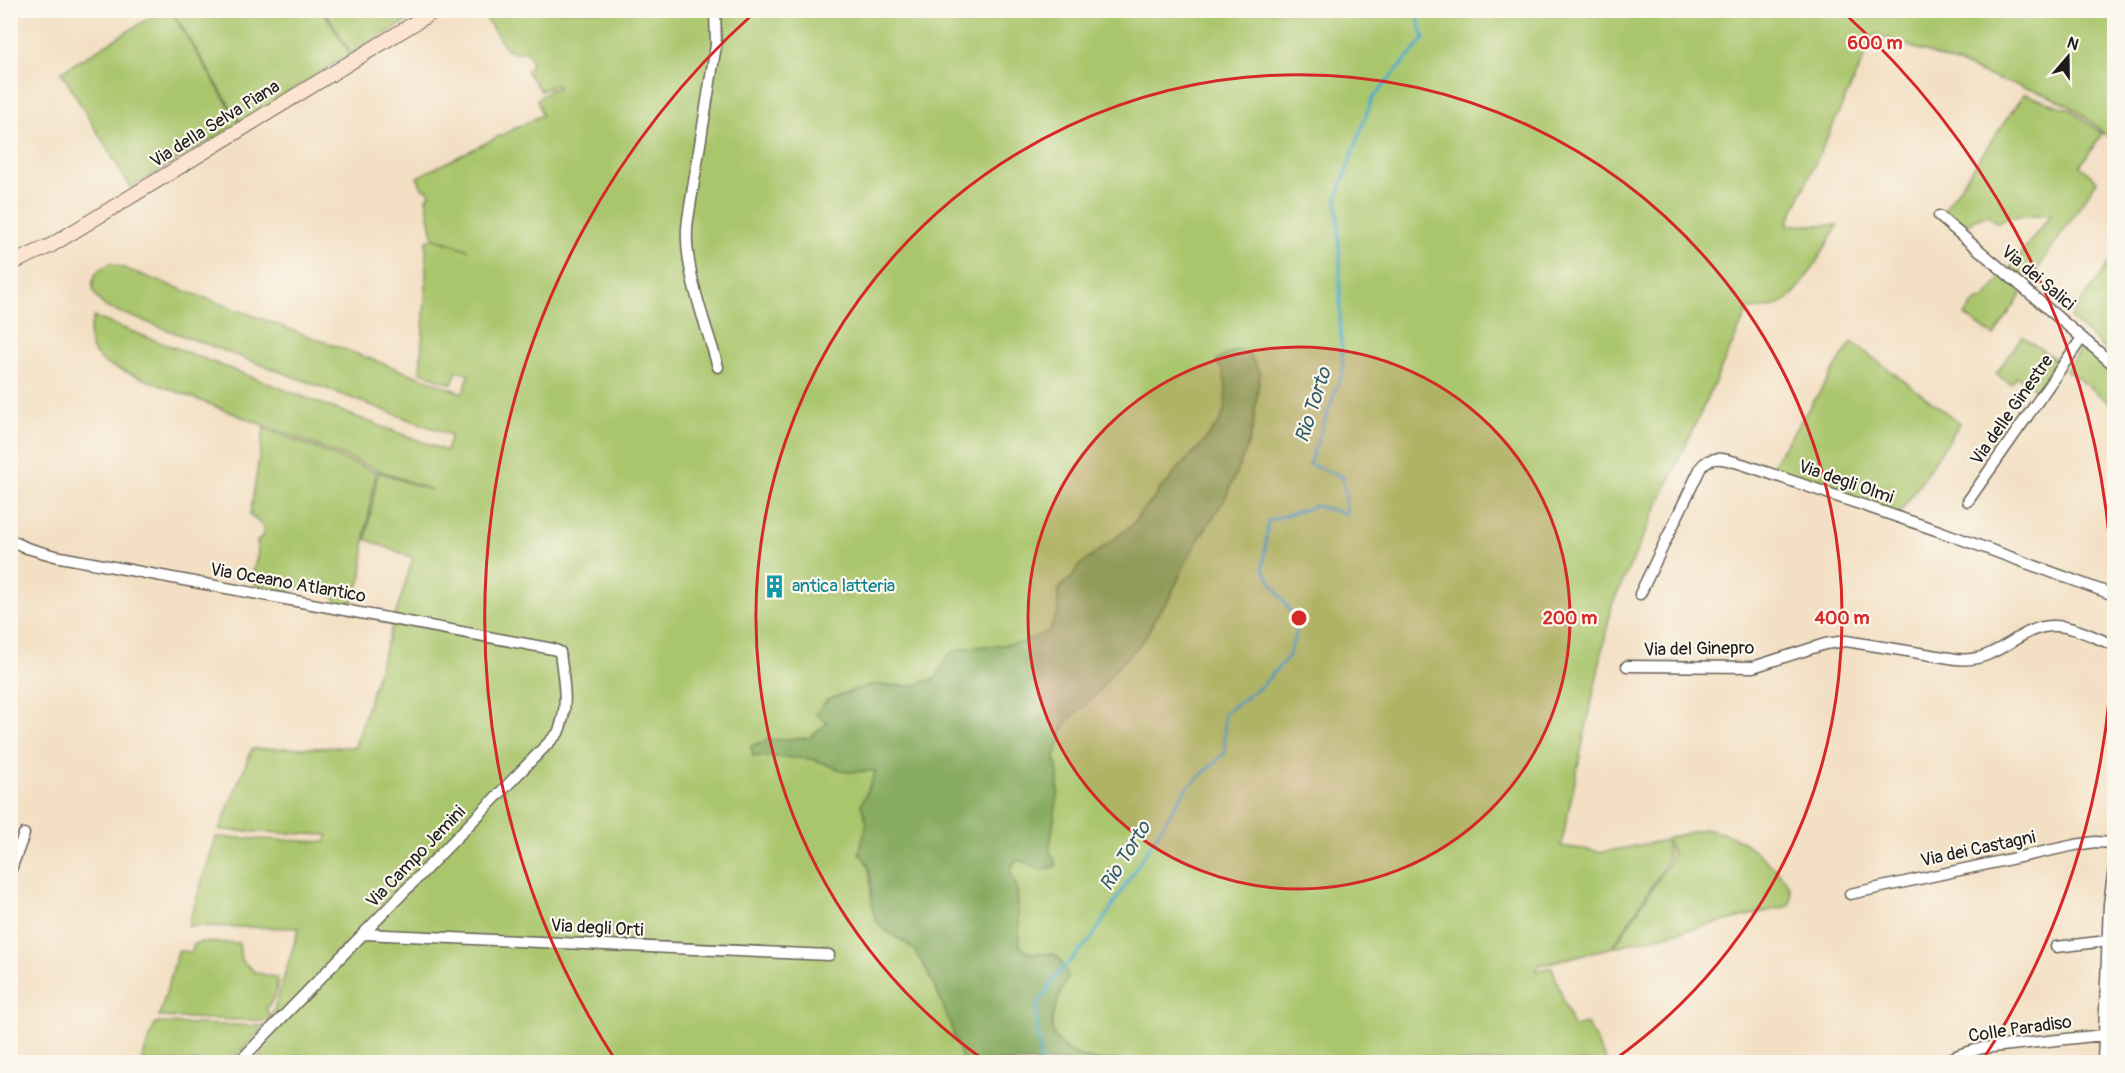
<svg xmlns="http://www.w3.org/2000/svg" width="2125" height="1073" viewBox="0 0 2125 1073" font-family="Pangolin,sans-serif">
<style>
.green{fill:#aac66d;stroke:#637144;stroke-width:1.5}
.forest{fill:#87ab60;stroke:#52643e;stroke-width:1.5}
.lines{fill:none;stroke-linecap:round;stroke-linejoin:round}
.stream{stroke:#49a9c8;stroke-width:3}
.street-casing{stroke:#676056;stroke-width:13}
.secondary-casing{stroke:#676056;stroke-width:16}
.street{stroke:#fff;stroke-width:10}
.secondary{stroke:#fde4d1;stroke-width:14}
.ring{fill:none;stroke:#d62828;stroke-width:3}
.labels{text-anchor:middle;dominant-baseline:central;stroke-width:4.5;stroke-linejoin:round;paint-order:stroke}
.street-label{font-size:18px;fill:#1c1c1c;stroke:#fbf7ec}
.culture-label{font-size:18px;fill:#0d838f;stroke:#fbf7ec;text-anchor:start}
.water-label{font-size:20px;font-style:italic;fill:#305b69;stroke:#fbf7ec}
.centre{fill:#d62828;stroke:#fbf7ec;stroke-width:3}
.ring-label{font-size:18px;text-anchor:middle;font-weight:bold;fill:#d62828;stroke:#fbf7ec;stroke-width:4.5;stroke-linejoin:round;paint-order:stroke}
</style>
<rect width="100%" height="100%" fill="#fbf7ec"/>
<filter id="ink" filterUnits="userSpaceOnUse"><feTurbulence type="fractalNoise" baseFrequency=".0167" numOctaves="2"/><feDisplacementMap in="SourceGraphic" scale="12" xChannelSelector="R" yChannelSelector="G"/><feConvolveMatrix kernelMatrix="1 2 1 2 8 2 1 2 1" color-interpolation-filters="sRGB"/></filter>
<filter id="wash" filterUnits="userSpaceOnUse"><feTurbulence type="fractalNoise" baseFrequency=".008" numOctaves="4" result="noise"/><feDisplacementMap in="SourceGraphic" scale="24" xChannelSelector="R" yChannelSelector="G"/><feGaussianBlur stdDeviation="1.35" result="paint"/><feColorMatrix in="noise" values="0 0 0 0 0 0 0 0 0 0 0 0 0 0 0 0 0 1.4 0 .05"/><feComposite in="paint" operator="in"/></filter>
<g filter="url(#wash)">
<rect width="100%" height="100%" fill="#f3dfc3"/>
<path class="green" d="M161,11H171L239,123L131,188L61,72Z
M172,11H323L350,54L240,122Z
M325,11H424L351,54Z
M481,11H2114V142C2097,128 2079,109 2058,100C2031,87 2000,83 1973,69L1875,34L1787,225H1838C1827,243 1804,287 1788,299C1777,308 1762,309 1748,310L1612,605L1561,846L1604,852L1665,840C1670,848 1668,857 1665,865L1613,947L1537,966L1535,971L1552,967L1573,1027L1587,1024L1607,1062H258L299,928L188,926L216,837L326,842L327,835L219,830L252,749L355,747L413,558L366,539L378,472L433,491L106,364C87,349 86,338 94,317L446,451L451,435L106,307C95,298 88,286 97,272C100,268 106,266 110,263L463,393L469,375L457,371L452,384L420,372L426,286V242L432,238L469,250L433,237L426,198L430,195L428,190L422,188L417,177L542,115L537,99L552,89H557L558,86H552L541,91L526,71L531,67V59L526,51L514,53L507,50Z
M2024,94L2071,110L2102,134L2080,166L2097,181L2029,282L2011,267L2051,214L2008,217L1998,223L1987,215L1974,219L1965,228L1944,210Z
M2114,256V357L2070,318Z
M2004,275L2022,293L1994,336L1965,315L1975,302L1983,300Z
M2022,336L2059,362L2038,391L2017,376L2011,384L1996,374Z
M1852,342L1960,423L1898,516L1769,470Z
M2084,343L2114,370V395L2109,402L2066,370Z
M264,428L376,472L365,536L362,575L355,599L348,604L339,603L324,587L309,590L296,586L290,593L270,592L254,584C254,580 253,577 253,573C254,562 260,557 257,542L262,536L264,527L250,515Z
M1703,829C1717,831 1731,835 1743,842C1750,846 1756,852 1762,857C1776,870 1798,884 1789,906L1614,947L1669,863L1672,854L1667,838Z
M200,942L239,943L241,960L255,972L277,978C279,990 274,1000 266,1009L270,1016L269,1021L159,1017L178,951L192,952L194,944Z
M155,1023L265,1026L230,1062H141Z"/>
<path class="forest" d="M1237,349L1246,352L1251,357L1260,373L1253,427L1246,450L1225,499L1192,550L1168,601L1160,610L1143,641L1116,669L1095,696L1068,720L1064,726L1055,757L1058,773V795L1050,845V852L1057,865C1036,877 1037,863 1017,860L1012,866L1011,873L1017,888L1020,947L1031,953L1053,954L1060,959L1069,977C1060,989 1061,994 1056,1007C1042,1038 1066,1054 1095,1060C1104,1062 1114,1059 1123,1062H963C950,1024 937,982 913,949C906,940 880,932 875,918C869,903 873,873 867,863C865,860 861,856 859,853L867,823L861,805L876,771L846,772L812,759L753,756L751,746L768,740L809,738L827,723L816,714L827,700L869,685L911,686L935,679L946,658L953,652L964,648L1021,643L1049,631L1058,612V591L1064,583L1071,578L1079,566L1132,525L1141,512L1153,500L1159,490L1168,482L1175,472L1202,444L1218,424L1225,409L1226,385L1222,369L1216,361Z"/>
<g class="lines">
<path class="stream" d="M1040,1062L1036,1008L1056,976L1092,938L1185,790L1225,753L1224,713L1262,686L1288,657L1299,625L1263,569L1268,521L1316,506L1347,514L1343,477L1309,464L1343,371L1340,324V263L1337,197L1372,99L1424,39L1416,10"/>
</g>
</g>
<g filter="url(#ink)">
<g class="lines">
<defs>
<path id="street" d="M715,10L716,45L688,219C681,264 706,323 718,367
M1939,216L2114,365
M1968,501L2082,338
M10,540L27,548L55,556L553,649L560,652C563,679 570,707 558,733L239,1062
M1640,594L1701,467C1711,453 1728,460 1742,464L1939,531L2114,595
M1627,666L1753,667L1825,644L1846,641L1956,659C1998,664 2017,627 2052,626C2073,625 2095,638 2114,645
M10,872L24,834
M1850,894L2075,845L2095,842L2114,843
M364,934L829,955
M2056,947L2107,941
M1944,1062L1961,1054L1983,1048L2103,1035
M2103,1062L2109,904L2114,868"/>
<path id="secondary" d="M10,264L50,246L436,10"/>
</defs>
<use href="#street" class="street-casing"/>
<use href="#secondary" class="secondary-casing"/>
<use href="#street" class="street"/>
<use href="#secondary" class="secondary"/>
</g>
</g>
<circle cx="1299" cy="618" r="271" fill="#d62828" fill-opacity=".12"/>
<g class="ring">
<circle cx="1299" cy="618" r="271"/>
<path d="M984 1060A543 543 0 1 1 1614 1060"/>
<path d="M616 1061A814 814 0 0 1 754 13M1844 13A814 814 0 0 1 1982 1061"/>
</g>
<defs>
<symbol id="building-bare" viewBox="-9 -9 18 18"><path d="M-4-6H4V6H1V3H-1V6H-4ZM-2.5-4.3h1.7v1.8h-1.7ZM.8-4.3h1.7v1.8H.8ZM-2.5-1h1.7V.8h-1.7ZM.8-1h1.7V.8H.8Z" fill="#0f9aa8" stroke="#fbf7ec" stroke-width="2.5" paint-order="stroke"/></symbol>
</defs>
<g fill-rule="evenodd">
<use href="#building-bare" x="758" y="570" width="33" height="33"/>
</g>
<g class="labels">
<g class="street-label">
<text transform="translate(215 124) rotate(-32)">Via della Selva Piana</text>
<text transform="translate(2038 278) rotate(40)">Via dei Salici</text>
<text transform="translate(2012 410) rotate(-55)">Via delle Ginestre</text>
<text transform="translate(1846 482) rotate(19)">Via degli Olmi</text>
<text transform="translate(288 583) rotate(10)">Via Oceano Atlantico</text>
<text transform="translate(1699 649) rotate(-1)">Via del Ginepro</text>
<text transform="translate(1978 849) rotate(-12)">Via dei Castagni</text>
<text transform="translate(416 857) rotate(-46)">Via Campo Jemini</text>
<text transform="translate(597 928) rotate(3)">Via degli Orti</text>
<text transform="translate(2020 1029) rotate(-8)">Colle Paradiso</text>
</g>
<g class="culture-label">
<text x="792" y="586">antica latteria</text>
</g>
<g class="water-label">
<text transform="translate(1313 405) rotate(-72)">Rio Torto</text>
<text transform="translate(1125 856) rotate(-58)">Rio Torto</text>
</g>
</g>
<circle cx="1299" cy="618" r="9" class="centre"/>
<g class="ring-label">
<text x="1875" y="49">600 m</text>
<text x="1570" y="624">200 m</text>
<text x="1842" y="624">400 m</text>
</g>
<rect width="2125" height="1073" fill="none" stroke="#fbf7ec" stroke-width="36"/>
<g transform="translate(2068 57) rotate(20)" stroke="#fbf7ec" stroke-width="4.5" paint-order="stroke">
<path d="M0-4.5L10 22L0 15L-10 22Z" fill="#1c1c1c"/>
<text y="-9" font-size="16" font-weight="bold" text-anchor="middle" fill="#1c1c1c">N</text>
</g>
</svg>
